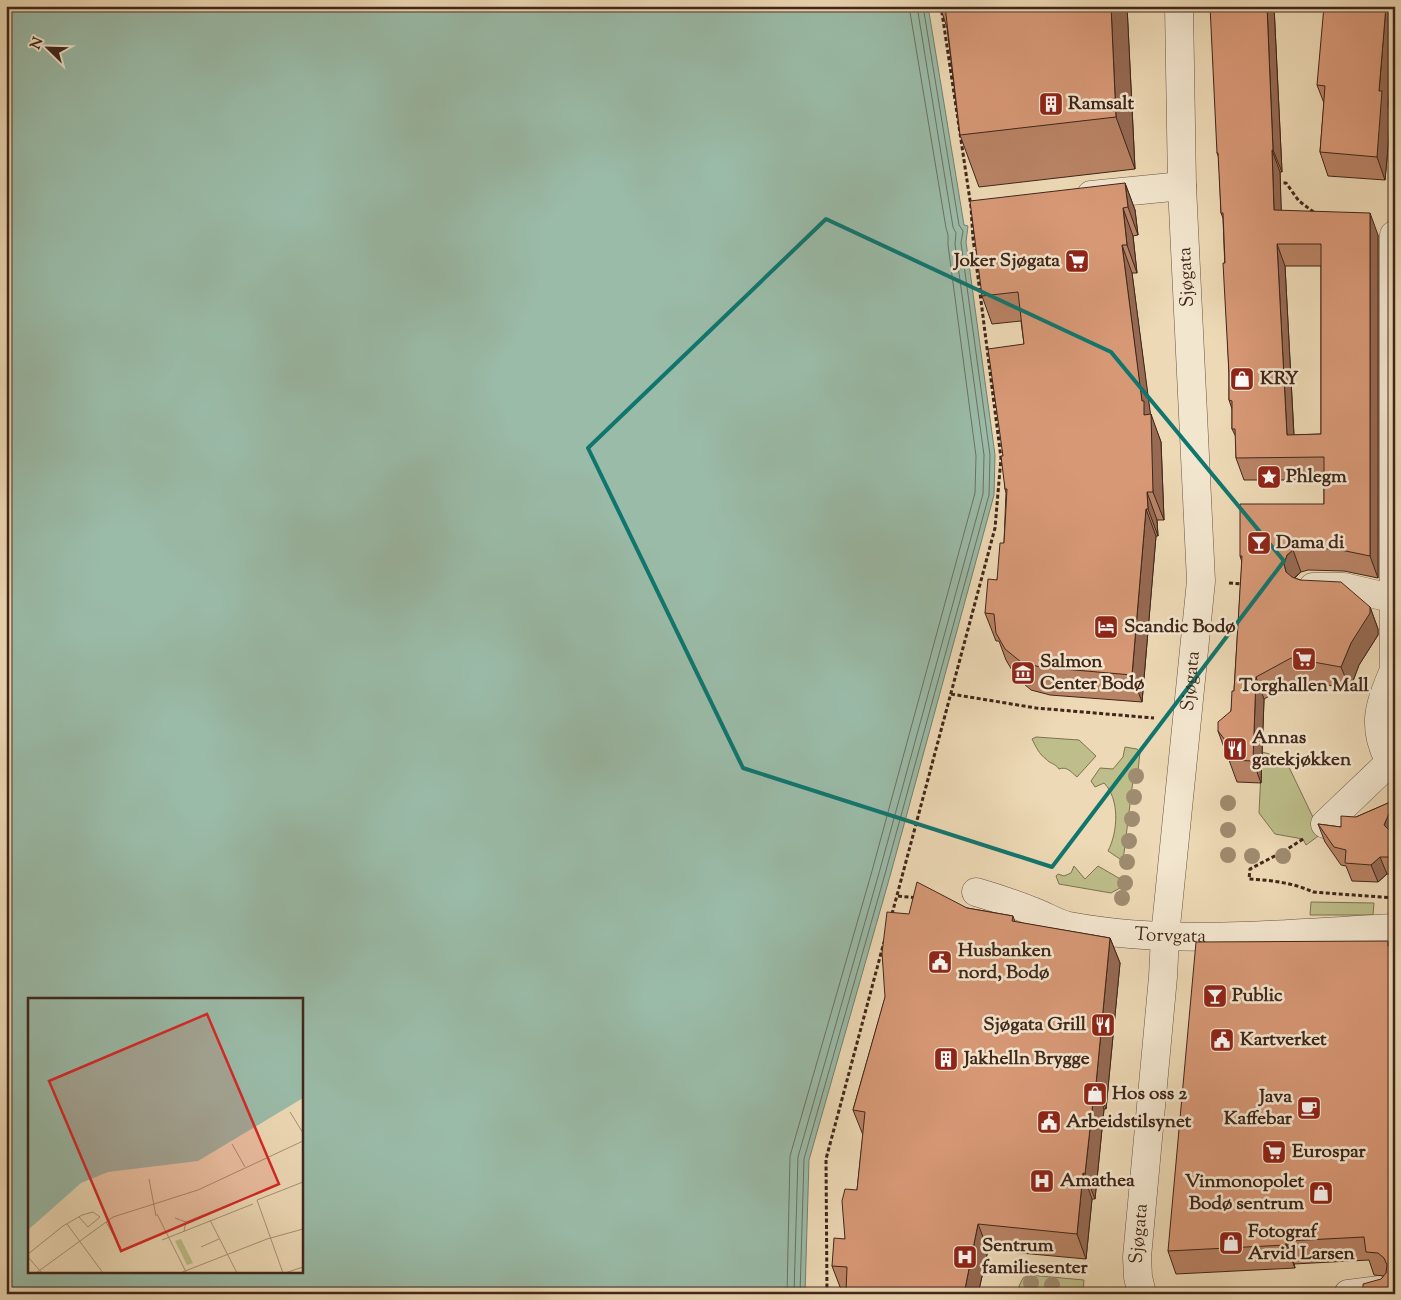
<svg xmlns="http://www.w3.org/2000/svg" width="1401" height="1300" viewBox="0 0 1401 1300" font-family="'Sorts Mill Goudy',serif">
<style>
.green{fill:#bdbe8a;stroke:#7e7252}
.water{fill:#9abba8;stroke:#767f6f;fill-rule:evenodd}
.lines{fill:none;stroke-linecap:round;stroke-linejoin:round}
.shore{stroke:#6d7061;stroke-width:1}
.minor-casing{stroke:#6b5341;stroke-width:29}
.path{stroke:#40261a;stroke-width:3;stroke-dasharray:4 2.5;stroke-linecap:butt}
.minor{stroke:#f3e6cf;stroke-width:28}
.tree{fill:#9f8b6f}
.wall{fill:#b98365;stroke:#40261a;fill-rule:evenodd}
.shaded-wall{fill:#966a53;stroke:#40261a}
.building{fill:#d79876;stroke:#40261a;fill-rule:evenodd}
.marked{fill:none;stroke:#0f766e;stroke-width:4;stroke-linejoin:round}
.labels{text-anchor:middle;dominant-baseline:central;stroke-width:5;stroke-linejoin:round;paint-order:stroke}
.poi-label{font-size:19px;font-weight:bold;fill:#40261a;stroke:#f3e6cf;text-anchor:start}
.street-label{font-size:19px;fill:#40261a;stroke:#f3e6cf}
.inset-river{fill:none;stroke:#9abba8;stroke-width:2.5}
.inset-road{fill:none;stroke:#a89177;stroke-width:1}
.view{fill:#d62828;fill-opacity:0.15;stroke:#d62828;stroke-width:2.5}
.inset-edge{fill:none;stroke:#40261a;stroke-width:2.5}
</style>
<rect width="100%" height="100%" fill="#edd9b5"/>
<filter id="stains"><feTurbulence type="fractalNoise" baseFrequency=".004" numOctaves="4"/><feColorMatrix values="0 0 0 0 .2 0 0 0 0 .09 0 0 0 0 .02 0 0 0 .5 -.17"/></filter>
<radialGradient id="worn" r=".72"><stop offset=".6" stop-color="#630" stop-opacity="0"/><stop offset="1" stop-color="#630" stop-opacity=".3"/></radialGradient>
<path class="green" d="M1036,737L1079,740L1096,756L1077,777C1071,772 1067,766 1059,769C1055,763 1050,764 1046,759C1039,754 1036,747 1032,739Z
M1125,747L1137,749L1140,752L1138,771L1134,772L1123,861L1108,851C1118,832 1120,799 1104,783L1095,787L1091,781L1100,768L1113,769L1123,757Z
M1262,752L1281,757L1287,763L1321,834L1306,845L1303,839L1275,834L1259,813Z
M1074,866L1085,879L1098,866L1122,880L1120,888L1111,893L1059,884L1056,876L1058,874L1064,876L1071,873Z
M1311,902L1374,903L1373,915H1310Z
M1029,1275L1084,1280L1083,1294H1021L1019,1286L1023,1278Z"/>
<path class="water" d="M6,6H928L964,225L968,226L966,242L995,455L994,495L890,876L809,1160L805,1294H6ZM29,999H301V1271H29Z"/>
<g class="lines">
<path class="shore" d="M787,1294L790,1156L872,871L975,493L976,456L948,245V235L946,228L909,6
M794,1294L798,1157L879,873L983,494L984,455L955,244L956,233L953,227L917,6
M800,1294L804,1159L885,874L989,495L990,455L961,243L963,231L959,225L923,6"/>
<defs>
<g id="minor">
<path d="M1091,195L1182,186"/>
<path d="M1313,587H1344L1395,599"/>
<path d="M1390,762C1371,727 1379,704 1394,670V235"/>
<path d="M1325,824L1390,762L1395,768"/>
<path id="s1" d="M976,892C997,898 1017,905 1037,913C1047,917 1058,924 1069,926C1176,946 1287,933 1395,928"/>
<path id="s2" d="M1142,1294L1138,1277L1137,1257L1163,977L1165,936L1201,581L1182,186L1179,6"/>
<path d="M1348,1294L1380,1290"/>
</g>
</defs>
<use href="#minor" class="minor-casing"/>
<path class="path" d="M1277,183H1286L1299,201L1315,213
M1229,583L1243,584
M951,694L1036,708L1154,718
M1303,839L1286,850L1250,869L1249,879C1271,880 1294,883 1313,892L1394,898
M898,896L917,898
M892,914L995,528L1001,458L973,238L971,207L941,6
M827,1294L826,1159L884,942"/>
<use href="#minor" class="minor"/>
</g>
<g class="tree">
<circle cx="1136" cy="776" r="8"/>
<circle cx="1134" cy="797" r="8"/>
<circle cx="1228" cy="803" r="8"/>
<circle cx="1132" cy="819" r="8"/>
<circle cx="1228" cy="830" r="8"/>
<circle cx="1129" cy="841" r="8"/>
<circle cx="1228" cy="855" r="8"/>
<circle cx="1252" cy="856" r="8"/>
<circle cx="1283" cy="856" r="8"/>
<circle cx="1127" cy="862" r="8"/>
<circle cx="1125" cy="883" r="8"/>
<circle cx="1122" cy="898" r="8"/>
<circle cx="1031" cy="1283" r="8"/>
<circle cx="1052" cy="1285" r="8"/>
</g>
<path class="wall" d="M940,6H1127L1135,169L979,187L960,135L947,28Z
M1274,6L1282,172H1280L1281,211L1378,235V578L1344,571L1308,570L1301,572L1295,578L1370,607L1378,629V635L1359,665L1350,689L1299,680L1264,699L1261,783L1237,782L1229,760V757L1226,753L1218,731L1231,711L1234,691L1242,562L1240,556L1324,504V480H1244L1236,458V437L1232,429V409L1229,400V374L1223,218L1221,213L1219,158L1217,153ZM1285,266H1321V434L1294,435Z
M1395,6V21L1388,106L1391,114L1385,180L1328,176L1320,152L1324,103L1317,85Z
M1125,183L1135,210L1138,235L1133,236L1137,273H1132L1150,414L1161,442L1164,520H1157L1158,536H1156L1142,702L1050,695L1031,690L1016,677L1006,660L999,641H996L985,613L997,580L1004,543L1006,493L1005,489L1003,456L1024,344L1021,321L992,324L982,296Z
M1395,800V833L1393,838L1395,844V875L1387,874L1378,882L1352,881L1346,866L1341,865L1325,842L1318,824L1341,827L1356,817Z
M967,908L1013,916L1015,922L1110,938L1120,963L1106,1109H1104L1095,1199H1092L1086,1259L988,1250L978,1294H847L846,1292H842L832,1266L845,1239L857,1190L863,1135L853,1110L909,914Z
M1388,941L1395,1294L1381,1279L1384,1276L1374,1275L1369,1260L1294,1264L1295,1268L1176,1274L1168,1251Z"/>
<path class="shaded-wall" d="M1111,6H1127L1135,169L1116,117Z
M1267,6H1274L1282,172L1273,150Z
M1386,6H1395V21L1388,106L1391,114L1385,180L1377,157L1379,91Z
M1272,150L1280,172L1282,232L1274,210Z
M1125,183L1135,210L1138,235L1128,207Z
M1123,208L1133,236L1137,273L1127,245Z
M1370,213L1378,235V578L1370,556Z
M1277,244L1285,266L1295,457L1287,435Z
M1122,245L1132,273L1151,418V414L1161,442L1164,520L1153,492Z
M1147,492L1157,520L1158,536L1148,509Z
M1146,509L1156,536L1142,702L1132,675Z
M1293,550L1301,572L1295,577L1292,586L1286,572L1284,564L1287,555Z
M1370,607L1378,629V635L1359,665L1350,689L1341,667L1351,643Z
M1256,677L1264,699L1261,783L1253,761Z
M1395,800V833L1393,838L1395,844V867L1391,857L1384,825Z
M1380,857L1387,874L1378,882L1371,865Z
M1110,938L1120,963L1106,1109L1096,1084Z
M1095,1083L1104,1109L1095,1199L1085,1174Z
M1083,1173L1092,1199L1086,1259L1077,1234Z
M978,1224L988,1250L978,1294H964Z
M1286,1241L1294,1264L1295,1268L1286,1245Z"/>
<path class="building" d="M945,6H1111L1116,117L960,135Z
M1210,6H1267L1273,150H1272L1274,210L1370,213V556L1336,549L1300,548L1293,550L1287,555L1284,564L1286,572L1292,577L1300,580L1341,582L1370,607V613L1351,643L1341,667L1291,658L1256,677L1253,761L1229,760V745L1218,731V722L1231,711L1232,691H1234L1242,556H1240V504H1324V457L1236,458L1235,429H1232V401L1229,400V374L1223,263H1225L1223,213H1221L1218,153H1217ZM1277,244H1321V434L1287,435Z
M1324,6H1386L1379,91H1382L1377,157L1320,152L1325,86L1317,85Z
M1125,183L1128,207L1123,208L1127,245H1122L1142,401H1144V415L1151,414L1153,492H1147L1148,509H1146L1132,675L1040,667L1021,662L1005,649L996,633L994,614L985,613L988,579L997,580L1000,543H1004L1007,489H1005L1001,456H1003L988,349L1024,344L1018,292L982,296L970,201Z
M1395,800L1384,825L1390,831L1391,857H1380L1371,865L1345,863L1346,850L1334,847L1318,824L1341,827V816L1356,817Z
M917,882L967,908L1013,916L1012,921L1110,938L1096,1084L1095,1083L1085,1174L1083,1173L1077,1234L978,1224L964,1294H854V1291H846L847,1267L832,1266L834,1238L845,1239L842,1201L845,1189L857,1190L865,1112L853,1110L885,997L882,953L887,912L909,914Z
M1388,941V946H1395V1294H1363V1284L1381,1279L1386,1273L1387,1265L1384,1258L1378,1253L1366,1252L1364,1237L1286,1241V1245L1168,1251L1196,942Z"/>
<path class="marked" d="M826,219L1111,352L1284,561L1052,867L743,768L588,448Z"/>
<defs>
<symbol id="building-square" viewBox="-11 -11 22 22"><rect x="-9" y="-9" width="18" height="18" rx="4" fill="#8f2418" stroke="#f3e6cf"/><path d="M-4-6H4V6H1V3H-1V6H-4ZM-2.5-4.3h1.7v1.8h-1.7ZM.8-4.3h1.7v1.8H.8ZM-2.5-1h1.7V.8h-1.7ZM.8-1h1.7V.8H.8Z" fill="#fff"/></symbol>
<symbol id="supermarket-square" viewBox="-11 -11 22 22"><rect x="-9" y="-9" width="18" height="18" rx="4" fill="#8f2418" stroke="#f3e6cf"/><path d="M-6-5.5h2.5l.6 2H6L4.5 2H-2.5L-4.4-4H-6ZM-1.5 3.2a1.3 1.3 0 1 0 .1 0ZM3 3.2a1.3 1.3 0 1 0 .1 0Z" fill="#fff"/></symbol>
<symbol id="shop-square" viewBox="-11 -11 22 22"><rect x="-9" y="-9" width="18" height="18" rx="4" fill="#8f2418" stroke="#f3e6cf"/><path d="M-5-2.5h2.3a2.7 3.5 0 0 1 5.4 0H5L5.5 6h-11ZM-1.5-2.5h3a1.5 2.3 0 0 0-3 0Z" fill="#fff"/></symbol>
<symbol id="sight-square" viewBox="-11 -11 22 22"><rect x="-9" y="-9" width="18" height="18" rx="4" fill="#8f2418" stroke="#f3e6cf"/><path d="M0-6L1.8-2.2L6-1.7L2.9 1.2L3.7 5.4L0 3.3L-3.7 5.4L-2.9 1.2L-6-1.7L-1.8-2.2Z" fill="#fff"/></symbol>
<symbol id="bar-square" viewBox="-11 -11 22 22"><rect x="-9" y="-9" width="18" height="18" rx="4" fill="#8f2418" stroke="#f3e6cf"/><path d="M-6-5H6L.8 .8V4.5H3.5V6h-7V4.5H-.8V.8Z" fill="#fff"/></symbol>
<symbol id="hotel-square" viewBox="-11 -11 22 22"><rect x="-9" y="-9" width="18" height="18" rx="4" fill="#8f2418" stroke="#f3e6cf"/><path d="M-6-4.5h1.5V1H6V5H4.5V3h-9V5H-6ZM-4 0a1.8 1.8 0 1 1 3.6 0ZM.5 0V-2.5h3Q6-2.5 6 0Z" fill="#fff"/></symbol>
<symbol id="museum-square" viewBox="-11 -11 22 22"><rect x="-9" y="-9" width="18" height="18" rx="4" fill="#8f2418" stroke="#f3e6cf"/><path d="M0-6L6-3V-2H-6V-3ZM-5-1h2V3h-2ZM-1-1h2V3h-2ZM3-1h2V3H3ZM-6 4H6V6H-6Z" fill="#fff"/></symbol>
<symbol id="restaurant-square" viewBox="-11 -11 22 22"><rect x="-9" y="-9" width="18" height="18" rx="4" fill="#8f2418" stroke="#f3e6cf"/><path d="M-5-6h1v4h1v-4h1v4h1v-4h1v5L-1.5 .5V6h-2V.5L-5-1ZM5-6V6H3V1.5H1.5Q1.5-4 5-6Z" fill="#fff"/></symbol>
<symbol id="civic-square" viewBox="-11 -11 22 22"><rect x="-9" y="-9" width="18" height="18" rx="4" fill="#8f2418" stroke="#f3e6cf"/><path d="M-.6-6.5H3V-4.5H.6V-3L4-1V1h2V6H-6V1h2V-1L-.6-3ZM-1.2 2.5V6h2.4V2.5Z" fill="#fff"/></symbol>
<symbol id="cafe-square" viewBox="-11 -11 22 22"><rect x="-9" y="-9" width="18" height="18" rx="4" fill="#8f2418" stroke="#f3e6cf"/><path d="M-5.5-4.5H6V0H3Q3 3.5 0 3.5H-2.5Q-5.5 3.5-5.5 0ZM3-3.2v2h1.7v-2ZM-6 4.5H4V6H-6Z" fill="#fff"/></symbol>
<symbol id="hospital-square" viewBox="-11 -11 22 22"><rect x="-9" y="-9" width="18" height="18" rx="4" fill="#8f2418" stroke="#f3e6cf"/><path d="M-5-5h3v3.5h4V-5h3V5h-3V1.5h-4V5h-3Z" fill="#fff"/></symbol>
</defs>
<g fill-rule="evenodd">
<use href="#building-square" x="1037" y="90" width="28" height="28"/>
<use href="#supermarket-square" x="1063" y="247" width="28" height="28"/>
<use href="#shop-square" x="1228" y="365" width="28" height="28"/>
<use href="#sight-square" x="1255" y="463" width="28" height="28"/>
<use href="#bar-square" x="1245" y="529" width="28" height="28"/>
<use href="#hotel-square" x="1092" y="613" width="28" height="28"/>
<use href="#supermarket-square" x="1290" y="645" width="28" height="28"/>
<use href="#museum-square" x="1009" y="659" width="28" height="28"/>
<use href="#restaurant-square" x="1221" y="735" width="28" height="28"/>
<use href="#civic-square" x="926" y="948" width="28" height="28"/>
<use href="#bar-square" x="1201" y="982" width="28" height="28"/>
<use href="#restaurant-square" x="1089" y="1011" width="28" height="28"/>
<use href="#civic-square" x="1208" y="1026" width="28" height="28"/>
<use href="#building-square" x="932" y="1045" width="28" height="28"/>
<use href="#shop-square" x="1081" y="1080" width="28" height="28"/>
<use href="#cafe-square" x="1295" y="1094" width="28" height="28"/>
<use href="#civic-square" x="1035" y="1108" width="28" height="28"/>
<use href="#supermarket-square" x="1260" y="1138" width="28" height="28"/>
<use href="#hospital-square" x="1028" y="1167" width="28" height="28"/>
<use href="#shop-square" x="1307" y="1179" width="28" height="28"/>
<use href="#shop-square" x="1217" y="1229" width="28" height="28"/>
<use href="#hospital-square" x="951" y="1243" width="28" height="28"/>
</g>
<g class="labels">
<g class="poi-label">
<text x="1068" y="104">Ramsalt</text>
<text x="1060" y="261" text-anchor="end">Joker Sjøgata</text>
<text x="1260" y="379">KRY</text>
<text x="1286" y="477">Phlegm</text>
<text x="1276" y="543">Dama di</text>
<text x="1124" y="627">Scandic Bodø</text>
<text x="1040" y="662">Salmon<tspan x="1040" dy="22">Center Bodø</tspan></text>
<text x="1304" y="686" text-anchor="middle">Torghallen Mall</text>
<text x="1252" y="738">Annas<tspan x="1252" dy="22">gatekjøkken</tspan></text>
<text x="958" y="951">Husbanken<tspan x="958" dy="22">nord, Bodø</tspan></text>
<text x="1232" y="996">Public</text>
<text x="1086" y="1025" text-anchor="end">Sjøgata Grill</text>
<text x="1240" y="1040">Kartverket</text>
<text x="964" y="1059">Jakhelln Brygge</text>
<text x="1112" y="1094">Hos oss 2</text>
<text x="1292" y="1097" text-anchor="end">Java<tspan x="1292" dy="22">Kaffebar</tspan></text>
<text x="1066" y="1122">Arbeidstilsynet</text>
<text x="1292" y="1152">Eurospar</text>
<text x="1060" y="1181">Amathea</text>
<text x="1304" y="1182" text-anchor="end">Vinmonopolet<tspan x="1304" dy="22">Bodø sentrum</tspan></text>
<text x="1248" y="1232">Fotograf<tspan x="1248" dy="22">Arvid Larsen</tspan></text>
<text x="982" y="1246">Sentrum<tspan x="982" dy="22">familiesenter</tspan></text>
</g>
<g class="street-label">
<text transform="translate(1187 277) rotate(-93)">Sjøgata</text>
<text stroke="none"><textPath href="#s2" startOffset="616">Sjøgata</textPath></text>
<text stroke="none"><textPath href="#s1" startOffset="201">Torvgata</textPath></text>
<text stroke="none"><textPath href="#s2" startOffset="61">Sjøgata</textPath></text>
</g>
</g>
<g transform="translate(28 998)">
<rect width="275" height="275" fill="#edd9b5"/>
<path d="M153,241L165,265L159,267L147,243Z" fill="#bdbe8a"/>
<path d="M0,0H275V100L170,163L80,174L53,185L0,232Z" fill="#9abba8"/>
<path class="inset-river" d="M0,46L116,0M0,54L140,0M0,64L177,0M0,71L192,0M0,77L206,0"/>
<path class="inset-road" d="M262,114L275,135M204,146L217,169M121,181L128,218M129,216L158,274M147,220L158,224L156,233M182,222L209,275M78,224L93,250M158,224L222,198M39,226L75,275M134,242L225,206M173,249L191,241M0,256L35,228L54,217L65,214L72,219L60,229L51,219M0,259L14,275M8,275L85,219L170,192L275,143M152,275L239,241L275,231M255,275L229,202L275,184M257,275L275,269"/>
<path class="view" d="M179,16L251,186L93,253L21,83Z"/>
<rect width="275" height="275" class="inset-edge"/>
</g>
<rect width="1401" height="1300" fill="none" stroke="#edd9b5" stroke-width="25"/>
<rect x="8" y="8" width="1386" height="1285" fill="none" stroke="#40261a" stroke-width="2.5"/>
<rect x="12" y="12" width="1376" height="1275" fill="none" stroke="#40261a"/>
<g transform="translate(48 48) rotate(293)" stroke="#f3e6cf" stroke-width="4" paint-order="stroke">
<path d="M0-4L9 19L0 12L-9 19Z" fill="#40261a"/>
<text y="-8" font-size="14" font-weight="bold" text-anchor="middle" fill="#40261a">N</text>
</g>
<rect width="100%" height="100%" filter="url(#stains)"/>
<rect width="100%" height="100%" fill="url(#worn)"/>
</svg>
